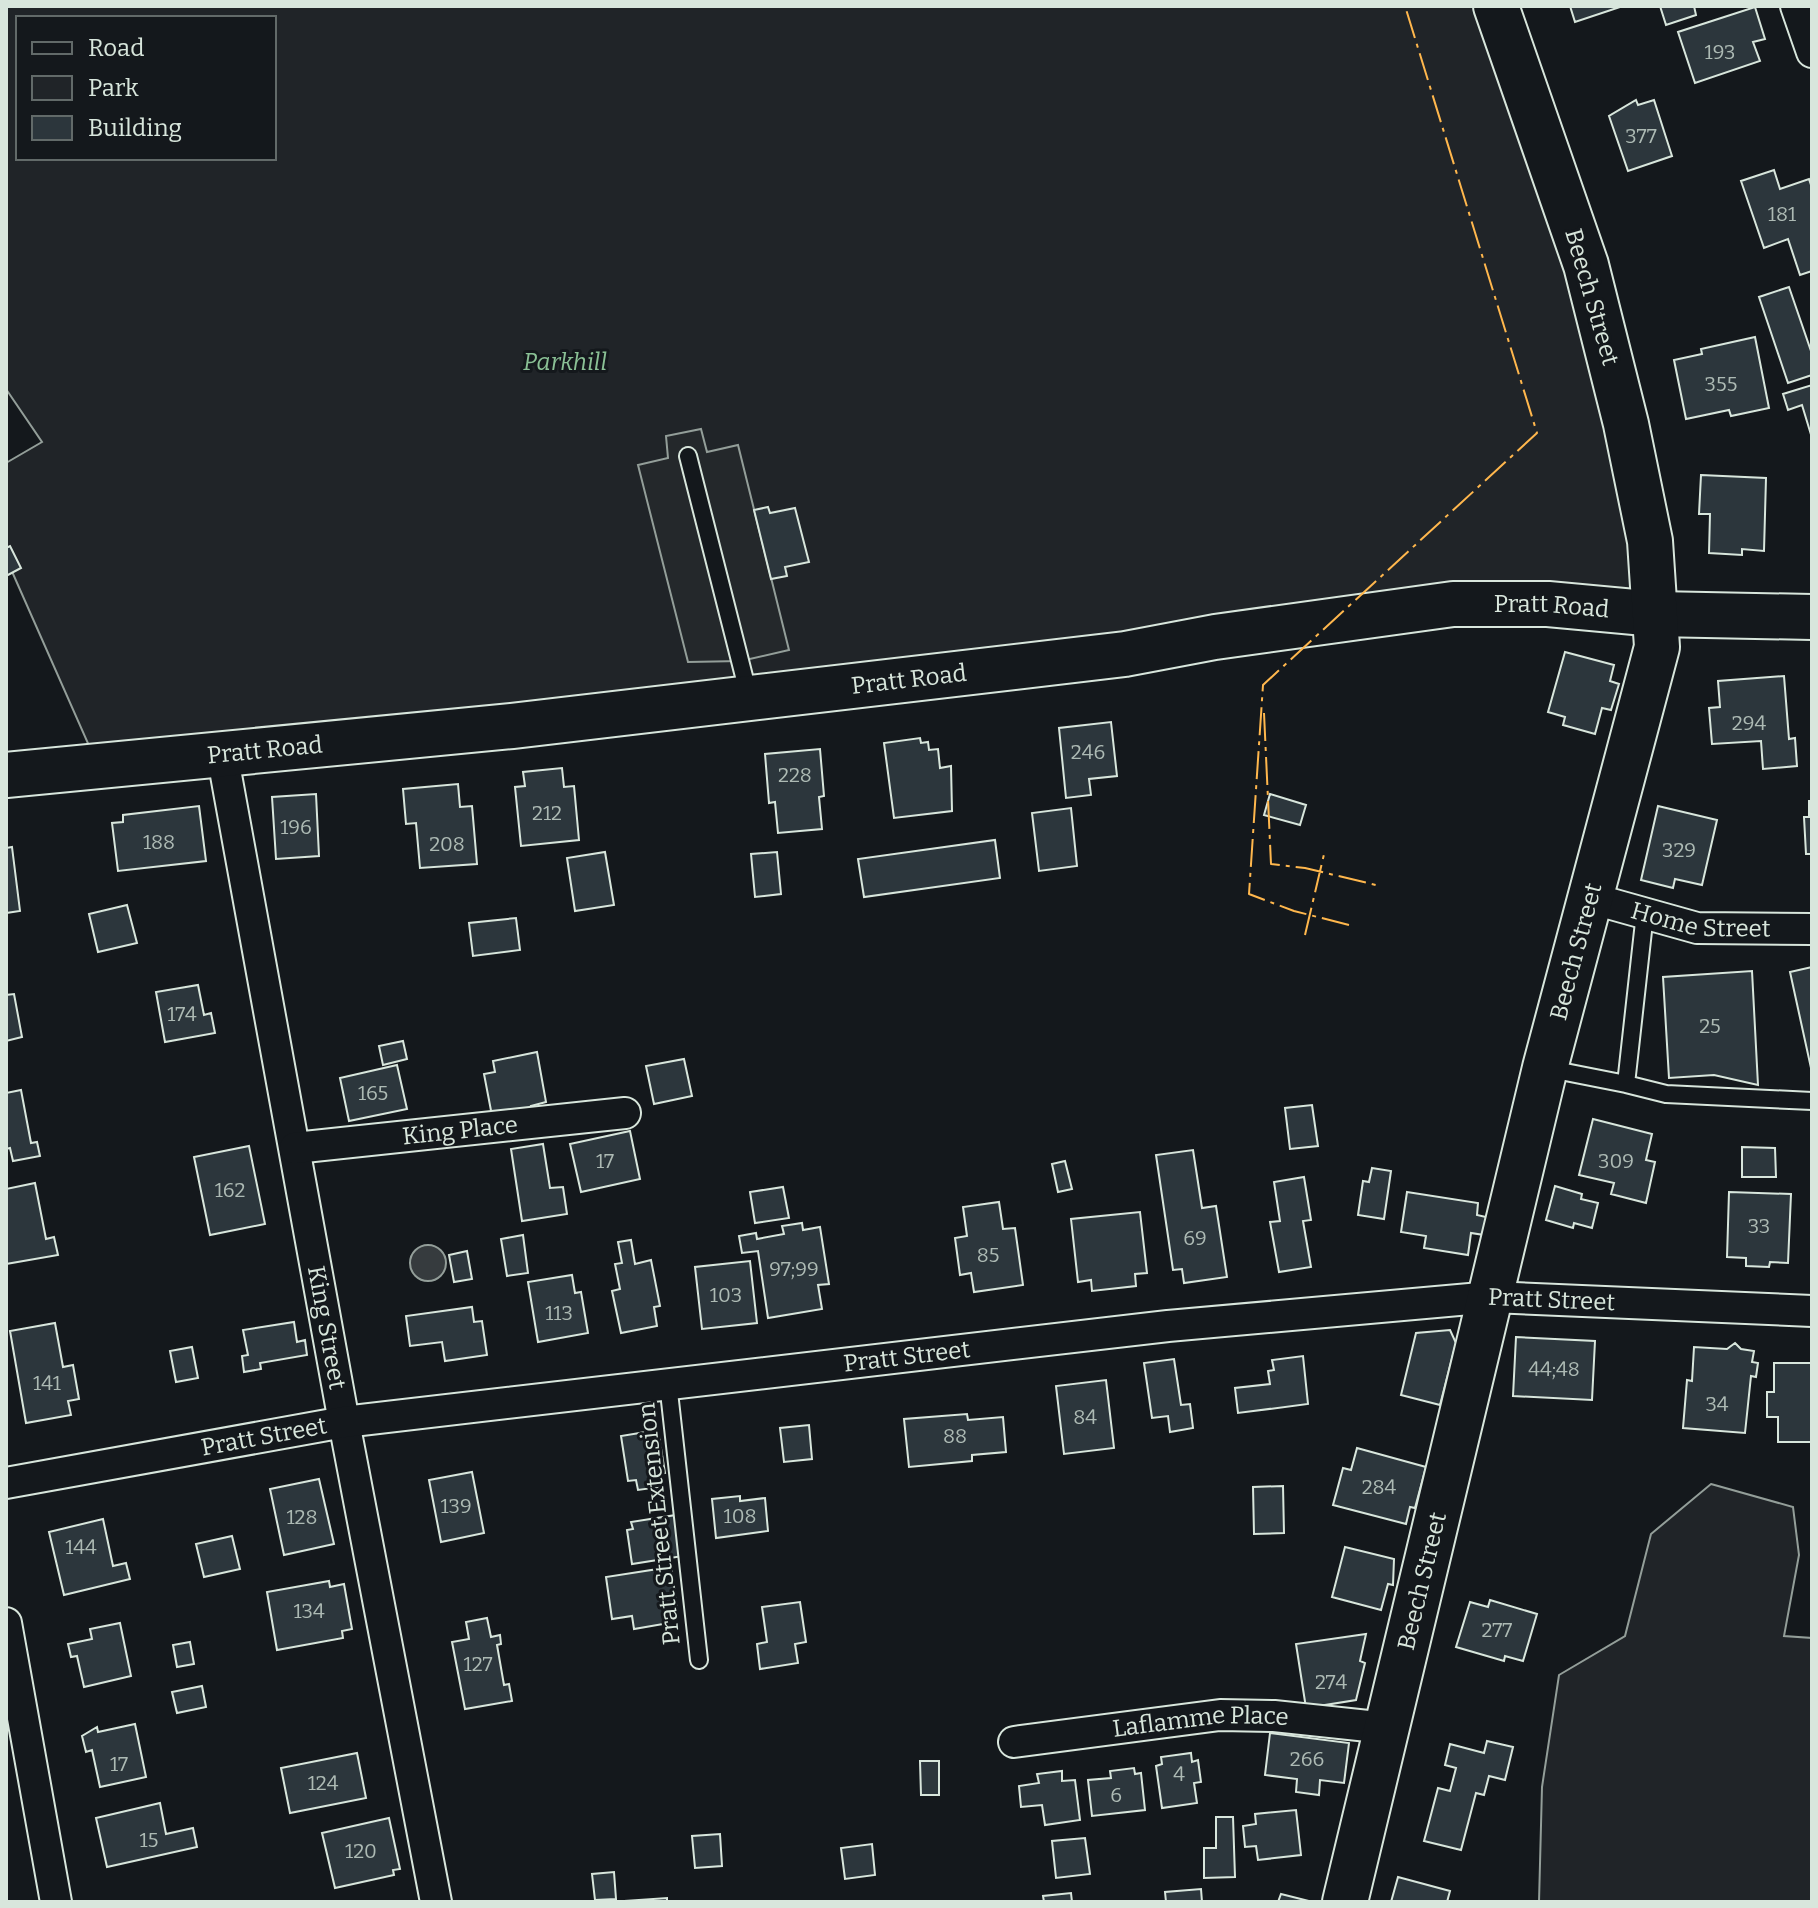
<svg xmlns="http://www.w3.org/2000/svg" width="1818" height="1908" viewBox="0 0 1818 1908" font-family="Bitter,serif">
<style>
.green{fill:#202428;stroke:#939e99;stroke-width:2;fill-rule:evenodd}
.parking{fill:#24282b;stroke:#939e99;stroke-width:2}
.water{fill:#363b3e;stroke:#939e99;stroke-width:2}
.building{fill:#2c363c;stroke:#d8e6dc;stroke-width:2}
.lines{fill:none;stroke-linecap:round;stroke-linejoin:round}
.lane-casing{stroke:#d8e6dc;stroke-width:20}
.street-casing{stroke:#d8e6dc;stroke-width:34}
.secondary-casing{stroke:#d8e6dc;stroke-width:48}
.lane{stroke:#14181c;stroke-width:16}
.street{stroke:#14181c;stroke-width:30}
.secondary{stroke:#14181c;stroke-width:44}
.power{stroke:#ffb74d;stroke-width:2;stroke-dasharray:28 6 4 6;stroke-linecap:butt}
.labels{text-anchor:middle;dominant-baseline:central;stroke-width:6;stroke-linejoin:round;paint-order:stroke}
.number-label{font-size:20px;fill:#adbab4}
.street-label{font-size:24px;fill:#d8e6dc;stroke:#14181c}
.park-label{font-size:24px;font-style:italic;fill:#8ac095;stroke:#14181c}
</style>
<rect width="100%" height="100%" fill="#14181c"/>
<path class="green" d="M6,6H1496L1656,614L1615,608L98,766L6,558V463L42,442L6,389ZM18,18H274V158H18Z
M1711,1484L1793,1507L1799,1555L1784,1636L1812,1638V1902H1539L1542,1787L1559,1675L1625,1636L1651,1534Z"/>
<path class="parking" d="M701,429L707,452L738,445L789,650L741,661L688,662L638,465L668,458L666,436Z"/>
<path class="water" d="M410 1263a18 18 0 1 1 36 0a18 18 0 1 1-36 0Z"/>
<path class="building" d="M1570,6H1620V7L1575,22Z
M1660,6H1694L1696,15L1666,25Z
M1755,7L1765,39L1753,42L1760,61L1695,83L1678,32Z
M1636,100L1638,105L1654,100L1672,156L1628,171L1609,116Z
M1774,170L1780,189L1809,179L1812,188V271L1800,275L1788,239L1764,248L1741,181Z
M1789,287L1812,354V375L1788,383L1759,297Z
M1755,337L1769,408L1731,416L1729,410L1686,419L1674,360L1702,354L1701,349Z
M1812,385V438L1802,405L1788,410L1783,394Z
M1701,475L1766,478L1764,551L1742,549V555L1709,553L1710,514H1699Z
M768,507L770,513L795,508L809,562L785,567L787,576L771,579L754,510Z
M10,546L21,568L6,576V548Z
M1565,652L1614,665L1610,681L1619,684L1611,710L1602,708L1595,734L1563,725L1565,717L1548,712Z
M1784,676L1789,739L1795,738L1797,766L1763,769L1761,741L1712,744L1709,708L1720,707L1718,681Z
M1111,722L1117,776L1089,779L1091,795L1066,798L1059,728Z
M920,738L921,743L928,742L929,750L938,749L940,768L951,766L952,811L894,818L884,743Z
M820,749L824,796L819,797L822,829L778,833L775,802L769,803L765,754Z
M562,768L564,787L574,786L579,840L521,846L515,787L525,786L523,772Z
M458,784L460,807L472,806L477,864L420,868L416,823L406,824L403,789Z
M316,794L319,856L276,859L272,797Z
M1270,794L1306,805L1300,825L1264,815Z
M1809,801H1812V869L1811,854H1806L1804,817H1809Z
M199,806L206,861L118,871L112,823L123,822V815Z
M1658,806L1717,820L1702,885L1675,879L1673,888L1641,880Z
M1071,808L1077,866L1039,871L1032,813Z
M995,840L1000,878L864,897L858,859Z
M12,847L20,911L6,913V848Z
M605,852L614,905L575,911L567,858Z
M777,852L781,894L755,897L751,854Z
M127,905L137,943L98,952L89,914Z
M516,918L520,950L473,956L469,923Z
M1812,967V1068H1811L1790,972Z
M1752,971L1758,1085L1714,1075L1669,1078L1663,977Z
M198,985L204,1015L211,1013L215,1033L165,1042L156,992Z
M14,994L22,1037L6,1041V995Z
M403,1041L407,1059L383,1065L379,1046Z
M537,1052L546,1102L531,1106L533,1114L493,1121L484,1074L495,1072L493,1061Z
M684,1059L692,1096L654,1104L646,1066Z
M397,1065L407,1109L349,1121L340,1078Z
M21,1090L31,1143L37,1142L40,1156L13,1161L10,1148L6,1149V1093Z
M1312,1105L1318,1146L1290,1149L1285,1108Z
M1593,1119L1652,1134L1646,1160L1655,1162L1646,1203L1611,1194L1614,1183L1579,1175Z
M630,1131L640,1179L581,1192L570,1144Z
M543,1144L550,1188L563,1187L567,1214L522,1221L511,1149Z
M249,1146L265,1224L210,1235L194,1157Z
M1742,1147L1775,1148L1776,1177H1742Z
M1193,1150L1202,1208L1216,1206L1227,1277L1184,1283L1182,1269L1173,1270L1156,1155Z
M1065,1161L1072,1189L1058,1192L1052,1164Z
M1372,1168L1391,1171L1384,1219L1358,1215L1363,1181L1369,1182Z
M1304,1177L1311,1220L1303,1221L1311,1267L1279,1272L1270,1222L1280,1221L1274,1182Z
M35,1183L46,1239L54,1237L58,1255L6,1264V1189Z
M1555,1186L1582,1194L1581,1199L1598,1203L1592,1228L1574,1223L1573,1228L1546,1220Z
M783,1187L789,1218L755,1223L750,1192Z
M1407,1192L1478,1203L1477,1215L1486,1217L1484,1235L1471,1233L1468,1255L1424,1248L1426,1236L1401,1232Z
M1729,1192L1791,1194L1788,1263L1770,1262L1769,1267L1746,1266V1258L1727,1257Z
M999,1202L1003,1229L1015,1228L1023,1285L974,1292L971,1273L960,1275L955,1238L967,1236L963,1207Z
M1140,1212L1147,1273L1135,1274L1136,1286L1092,1291L1091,1280L1078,1282L1071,1219Z
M802,1223L803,1230L820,1227L829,1284L818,1285L822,1309L768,1318L758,1251L742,1253L739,1236L756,1233L757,1239L784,1234L782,1226Z
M523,1235L528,1273L507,1276L501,1239Z
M631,1240L635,1264L651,1260L660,1306L654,1307L657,1326L621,1333L612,1291L620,1289L615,1264L622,1263L618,1242Z
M467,1251L472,1279L454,1282L449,1255Z
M750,1261L757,1323L702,1329L695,1267Z
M572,1275L575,1293L581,1292L588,1333L538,1342L528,1282Z
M472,1307L474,1322L482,1321L487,1355L445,1361L442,1342L410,1346L406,1316Z
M294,1322L297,1342L305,1340L307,1355L260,1363L261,1369L244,1372L242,1356L248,1355L243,1330Z
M55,1323L63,1367L73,1365L79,1399L68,1401L71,1415L26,1423L10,1331Z
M1450,1330L1456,1343L1440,1405L1401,1395L1416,1333Z
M1516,1337L1595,1341L1592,1400L1513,1396Z
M1735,1343L1741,1349L1754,1351L1752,1362L1758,1363L1756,1377L1751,1376L1745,1433L1683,1428L1687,1380L1692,1381L1694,1347L1727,1349Z
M192,1347L198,1378L176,1382L170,1351Z
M1303,1356L1308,1404L1238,1413L1235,1388L1270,1384L1268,1371L1274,1370L1272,1360Z
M1174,1359L1181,1405L1190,1404L1193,1428L1170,1432L1168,1416L1152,1418L1144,1363Z
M1774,1363H1812V1442H1778V1417H1767V1392H1774Z
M1106,1380L1114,1448L1064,1454L1056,1386Z
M967,1414L968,1420L1003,1417L1006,1452L972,1455V1461L909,1467L904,1419Z
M809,1425L812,1459L784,1462L780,1428Z
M658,1430L665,1473L659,1474L660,1487L638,1490L636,1480L628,1481L621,1436Z
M1357,1448L1426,1467L1415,1508L1410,1507L1406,1524L1333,1505L1343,1468L1351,1470Z
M472,1472L484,1533L441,1542L429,1480Z
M319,1479L334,1544L284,1555L270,1489Z
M1283,1486L1284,1533L1254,1534L1253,1487Z
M740,1496V1501L765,1498L768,1531L716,1538L712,1499Z
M676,1515L683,1556L632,1564L627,1530L633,1529L631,1522Z
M103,1519L113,1566L126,1563L130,1579L64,1595L49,1532Z
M232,1536L240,1569L204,1577L196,1544Z
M1345,1547L1394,1559L1393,1585L1388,1584L1381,1610L1332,1597Z
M671,1567L677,1608L666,1610L669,1623L634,1629L632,1616L612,1619L606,1577Z
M329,1581L330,1587L344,1584L352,1629L342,1631L343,1638L277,1650L267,1592Z
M1490,1600L1537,1614L1523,1661L1505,1656L1504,1661L1456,1647L1470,1602L1488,1607Z
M800,1602L806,1642L795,1644L798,1663L760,1669L757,1644L767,1642L762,1607Z
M487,1618L491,1637L500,1635L501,1644L497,1645L504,1685L509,1684L512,1701L465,1709L452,1642L469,1639L466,1622Z
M120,1623L131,1676L84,1687L77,1656L71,1657L68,1644L92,1639L90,1629Z
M1366,1634L1360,1661L1365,1663L1356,1700L1306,1708L1296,1644Z
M190,1642L194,1664L177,1667L173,1645Z
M202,1686L206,1707L177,1713L172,1692Z
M135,1724L146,1777L100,1787L92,1750L86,1752L82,1736L97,1727L98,1732Z
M1270,1733L1349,1743L1344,1783L1320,1780L1319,1795L1296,1792L1297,1779L1265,1775Z
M1487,1741L1513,1747L1505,1780L1489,1776L1484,1795L1476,1793L1461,1850L1424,1841L1438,1788L1450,1791L1456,1768L1445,1765L1450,1744L1484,1753Z
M357,1753L366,1798L290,1813L281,1768Z
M1191,1753L1192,1762L1198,1760L1201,1782L1194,1783L1197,1803L1162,1808L1156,1766L1162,1764L1161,1757Z
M920,1761H939V1795H921Z
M1134,1768L1135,1774L1141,1773L1145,1810L1092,1816L1088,1780L1111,1778L1110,1771Z
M1062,1771V1781L1075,1780L1080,1820L1045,1825L1042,1805L1021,1807L1019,1786L1039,1783L1037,1774Z
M160,1803L166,1834L193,1828L197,1847L107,1867L96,1818Z
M1296,1810L1301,1855L1258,1860L1256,1846L1245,1847L1243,1826L1256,1824L1255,1814Z
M1216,1817H1233L1235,1877L1204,1878V1848H1216Z
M389,1818L400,1869L393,1870L394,1875L335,1888L322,1833Z
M720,1834L722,1866L695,1868L692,1836Z
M1085,1838L1090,1874L1056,1878L1052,1841Z
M872,1844L875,1875L845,1879L841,1848Z
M614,1872L616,1899L595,1900L592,1874Z
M1398,1877L1450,1891L1447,1902H1391Z
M1201,1889L1202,1902H1166L1165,1892Z
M1071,1893L1072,1902H1044L1043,1896Z
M1281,1894L1309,1901V1902H1278Z
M667,1898V1902H625V1901Z"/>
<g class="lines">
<defs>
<path id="lane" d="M688,456L749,696
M1545,1068L1626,1084L1645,913
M1626,1084L1666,1094L1812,1101
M668,1383L699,1660"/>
<g id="street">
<path d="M1796,6L1812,52"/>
<path id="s1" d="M222,753L344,1422L436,1902"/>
<path id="s2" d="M1590,898L1697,928L1812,929"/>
<path id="s3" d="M295,1148L625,1113"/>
<path id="s4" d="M6,1483L344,1422L1168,1326L1492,1297L1812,1311"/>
<path d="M6,1623L56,1902"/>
<path id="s5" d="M1014,1742L1220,1715L1274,1716L1387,1728"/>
</g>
<g id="secondary">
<path id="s6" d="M6,775L512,726L1125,654L1215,637L1453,604H1548L1656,614L1812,617"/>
<path id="s7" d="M1345,1902L1545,1068L1657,647L1650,541L1626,424L1586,265L1496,6"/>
</g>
</defs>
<use href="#lane" class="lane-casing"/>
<use href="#street" class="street-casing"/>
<use href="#secondary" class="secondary-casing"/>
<use href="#lane" class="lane"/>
<use href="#street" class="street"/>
<use href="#secondary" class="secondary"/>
<path class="power" d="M1264,713L1271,864L1305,868L1376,885
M1349,925L1294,911L1249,894L1263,685L1537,433L1405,6
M1305,935L1325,850"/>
</g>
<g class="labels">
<g class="number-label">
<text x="1720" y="52">193</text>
<text x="1641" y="136">377</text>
<text x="1782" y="214">181</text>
<text x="1721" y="384">355</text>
<text x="1749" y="723">294</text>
<text x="1088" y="752">246</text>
<text x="795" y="775">228</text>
<text x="547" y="813">212</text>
<text x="296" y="827">196</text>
<text x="159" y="842">188</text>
<text x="447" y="844">208</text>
<text x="1679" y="850">329</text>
<text x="182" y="1014">174</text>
<text x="1710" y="1026">25</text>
<text x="373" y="1093">165</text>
<text x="605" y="1161">17</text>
<text x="1616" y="1161">309</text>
<text x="230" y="1190">162</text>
<text x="1759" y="1226">33</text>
<text x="1195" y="1238">69</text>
<text x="988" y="1255">85</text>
<text x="794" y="1269">97;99</text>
<text x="726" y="1295">103</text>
<text x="559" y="1313">113</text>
<text x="1554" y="1369">44;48</text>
<text x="47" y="1383">141</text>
<text x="1717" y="1404">34</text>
<text x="1085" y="1417">84</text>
<text x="955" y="1436">88</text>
<text x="1379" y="1487">284</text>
<text x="456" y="1506">139</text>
<text x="740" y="1516">108</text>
<text x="302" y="1517">128</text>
<text x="81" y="1547">144</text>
<text x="309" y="1611">134</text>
<text x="1497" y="1630">277</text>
<text x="478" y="1664">127</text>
<text x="1331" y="1682">274</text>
<text x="1307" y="1759">266</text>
<text x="119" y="1764">17</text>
<text x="1179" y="1774">4</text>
<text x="323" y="1783">124</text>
<text x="1116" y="1795">6</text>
<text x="149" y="1840">15</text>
<text x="361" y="1851">120</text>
</g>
<g class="street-label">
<text transform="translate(1592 297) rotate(74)">Beech Street</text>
<text stroke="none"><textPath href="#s6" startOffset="1556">Pratt Road</textPath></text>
<text stroke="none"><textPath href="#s6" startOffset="908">Pratt Road</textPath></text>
<text stroke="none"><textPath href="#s6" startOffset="260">Pratt Road</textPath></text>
<text stroke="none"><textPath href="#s2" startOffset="114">Home Street</textPath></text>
<text stroke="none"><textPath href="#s7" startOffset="978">Beech Street</textPath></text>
<text stroke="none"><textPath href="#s3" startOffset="166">King Place</textPath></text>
<text stroke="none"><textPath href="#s4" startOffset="1558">Pratt Street</textPath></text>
<text stroke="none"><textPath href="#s1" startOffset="584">King Street</textPath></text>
<text stroke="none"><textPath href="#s4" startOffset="910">Pratt Street</textPath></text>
<text stroke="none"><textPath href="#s4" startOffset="262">Pratt Street</textPath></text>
<text transform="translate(659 1524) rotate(-96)">Pratt Street Extension</text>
<text stroke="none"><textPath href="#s7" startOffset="330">Beech Street</textPath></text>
<text stroke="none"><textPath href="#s5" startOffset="188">Laflamme Place</textPath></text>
</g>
<g class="park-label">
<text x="565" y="362">Parkhill</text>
</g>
</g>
<rect width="1818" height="1908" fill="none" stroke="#d8e6dc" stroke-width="16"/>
<rect x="16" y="16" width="260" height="144" fill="#14181c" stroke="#626a69" stroke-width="2"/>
<rect x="32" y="42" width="40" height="12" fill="#14181c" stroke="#626a69" stroke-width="2"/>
<text x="88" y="56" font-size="24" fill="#d8e6dc">Road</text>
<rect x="32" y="76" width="40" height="24" fill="#202428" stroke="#626a69" stroke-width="2"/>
<text x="88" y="96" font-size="24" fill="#d8e6dc">Park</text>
<rect x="32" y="116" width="40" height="24" fill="#2c363c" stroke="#626a69" stroke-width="2"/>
<text x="88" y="136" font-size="24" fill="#d8e6dc">Building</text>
</svg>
